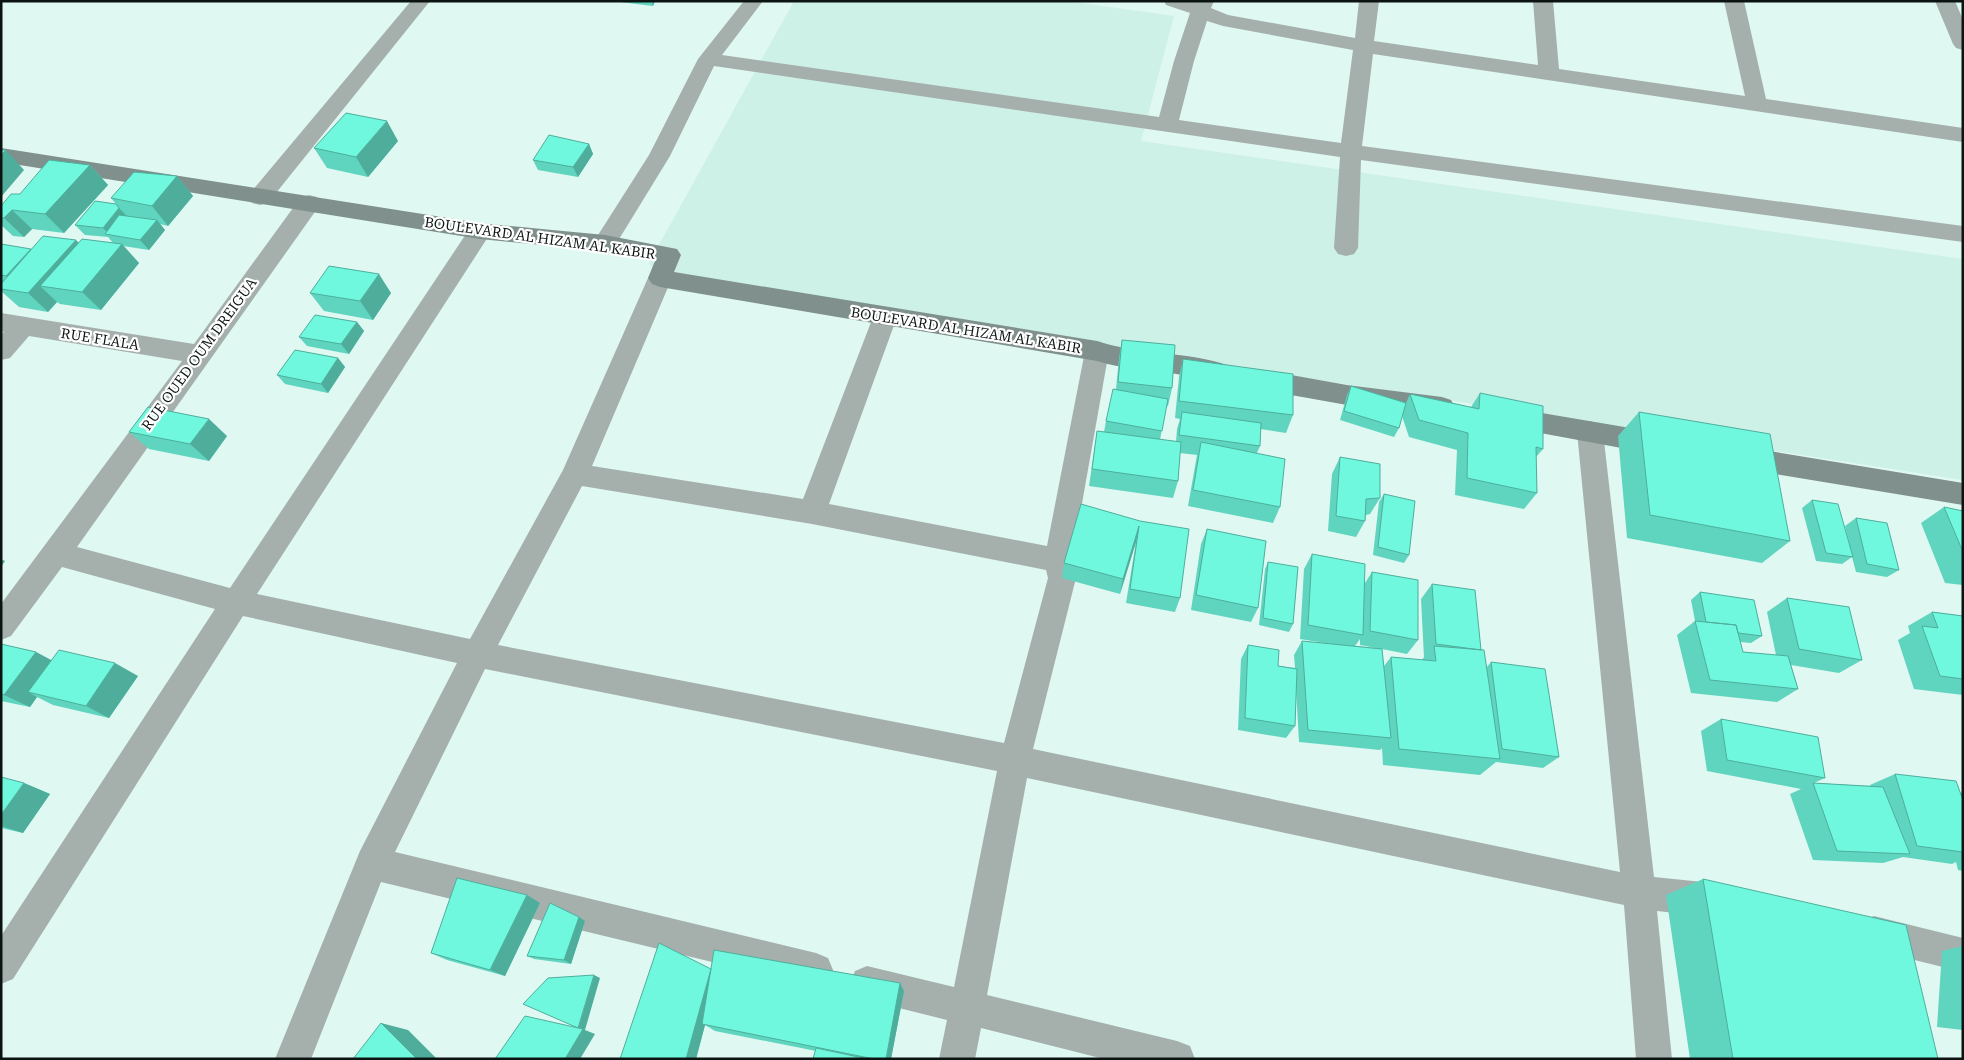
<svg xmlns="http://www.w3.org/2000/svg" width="1964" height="1060" viewBox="0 0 1964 1060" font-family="'Roboto Serif',serif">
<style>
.built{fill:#cdf0e7}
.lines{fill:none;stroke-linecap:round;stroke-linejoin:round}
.street{fill:#a5b0ad;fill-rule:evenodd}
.secondary{fill:#80908c;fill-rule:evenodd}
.wall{fill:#5fd5bf;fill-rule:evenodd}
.shaded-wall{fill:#4eae9b}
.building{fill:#6ff8de;stroke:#4eae9b}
.labels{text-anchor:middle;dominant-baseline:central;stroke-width:4.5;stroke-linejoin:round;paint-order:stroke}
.street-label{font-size:14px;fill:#0c1412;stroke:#fff}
</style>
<rect width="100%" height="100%" fill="#dff8f2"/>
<path class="built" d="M794,1H1067L1174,16L1141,141L1963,259V480L660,278L649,263Z"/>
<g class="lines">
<path class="street" d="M411,1H430L268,203L260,205L252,203L249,197L252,191Z
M744,1H763L722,55L1159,117L1174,61L1190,13L1166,5L1164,1H1214L1211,8L1228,15L1355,38L1359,1H1379L1374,41L1538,65L1533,1H1553L1559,69L1745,96L1724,1H1744L1766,99L1963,128V142L1373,54L1362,146L1963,226V242L1361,160L1358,248L1354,254L1346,256L1338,254L1334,248L1340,157L714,66L670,156L613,249L605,251L597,249L593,243L649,155L698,59ZM1207,21L1223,26L1353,50L1341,143L1179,120L1194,61Z
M1935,1H1955L1963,20V50L1956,48L1953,44Z
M309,195L317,197L320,203L317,209L77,547L230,588L472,225L480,223L488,225L491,231L488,237L257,594L470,639L563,470L648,278L652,272L660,269L668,272L672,278L592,466L803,499L873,317L876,311L885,308L894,311L897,317L829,504L1047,546L1085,351L1088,344L1097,341L1106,344L1109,351L1072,560L1076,578L1033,749L1620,872L1577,432L1581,425L1590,421L1599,425L1603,432L1654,877L1703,882L1715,887L1720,899L1715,911L1703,916L1657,911L1672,1059H1636L1624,905L1027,778L987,995L1177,1041L1190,1046L1195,1059H1104L981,1028L975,1059H939L947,1020L867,1000L855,995L850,983L855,971L867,966L954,987L997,771L485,669L395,852L816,953L828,958L833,970L828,982L816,987L381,882L311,1059H275L360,851L457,663L243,616L13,979L1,984V936L215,609L62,567L11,636L1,640V604L182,361L29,336L10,358L1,360V334L4,332L1,331V313L194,344L301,197ZM582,486L812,524L1046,570L1048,578L1004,743L498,645Z
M1874,916L1963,938V972L1874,950L1862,945L1857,933L1862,921Z"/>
<path class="secondary" d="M1,148L480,223L605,235L677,249L681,255L674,272L1097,341C1139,355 1185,351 1227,365L1231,372L1227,379C1209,385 1188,375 1170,373C1143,369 1123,369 1097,361L660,287L652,284L648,278L655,261L605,251L480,239L1,162Z
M1258,369L1347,385L1442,397L1451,400L1455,407L1451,414L1442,417L1347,405L1258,389L1249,386L1245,379L1249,372Z
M1507,407L1654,432L1663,435L1667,443L1663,451L1654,454L1507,427L1498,424L1494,417L1498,410Z
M1739,446L1963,483V505L1739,468L1730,465L1726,457L1730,449Z"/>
</g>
<path class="wall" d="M620,1H655L653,6L620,2Z
M398,141L368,177L327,168L314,148Z
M589,144L593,154L578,177L538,170L533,160Z
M90,165L108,185L64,233L32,229L24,237L13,236L1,225V206L20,194Z
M177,176L193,196L168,226L160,224L165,230L149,250L123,246L139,263L101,310L60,304L57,302L48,312L19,307L1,291V284L2,283H1V244L31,250L79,243H113L108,237L85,235L75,225L116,204L111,198Z
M310,293H391L373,320L324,311Z
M357,322L364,331L349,354L307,346L299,337Z
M1122,340L1172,388L1168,406H1166L1160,440L1176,442L1177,429L1180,419L1175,418L1179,377L1183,359L1293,415L1286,433L1260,429V446L1257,453L1280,507L1273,523L1188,506L1197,455L1180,453L1178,481L1173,498L1089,486L1097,431L1104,432L1106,421L1116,389L1119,358Z
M338,358L345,367L328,393L285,384L277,375Z
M1351,386L1406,403L1410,394L1471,407L1480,393L1543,449L1536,457L1537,493L1524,509L1455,495L1457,450L1409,437L1402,416L1399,428L1394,437L1340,420L1347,395Z
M1639,412L1790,541L1762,563L1627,538L1618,436Z
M129,432L227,436L209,461L149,449Z
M1340,457L1380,498L1370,514L1366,515L1365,521L1356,537L1328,531L1332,474Z
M1384,494L1409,555L1404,563L1373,555L1379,502Z
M1812,500L1850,548L1845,526L1856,518L1899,570L1887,577L1856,572L1852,557L1842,564L1816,561L1802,508Z
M1944,507L1963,511V585L1945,583L1921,523Z
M1140,521L1180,598L1175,612L1126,603L1136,542L1120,594L1062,578L1064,563Z
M1207,529L1258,608L1251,622L1191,610L1201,544Z
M1312,554L1365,583L1372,572L1418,640L1407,654L1382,649L1384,666L1391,657L1422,660L1424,657L1421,599L1432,584L1481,650L1487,667L1491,662L1559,757L1543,768L1496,762L1480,775L1383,765L1382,748L1380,750L1299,742L1296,689L1295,726L1286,738L1238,730L1241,659L1248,645L1278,666L1295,668L1294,655L1302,641L1325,643L1300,639L1304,569ZM1360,639V645L1376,648L1355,646Z
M1268,562L1293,624L1289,632L1259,625L1265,569Z
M1700,592L1762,636L1751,643L1740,642L1743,652L1776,655L1767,612L1787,598L1862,660L1839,673L1791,665L1798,689L1777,702L1691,693L1677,635L1695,621L1691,600Z
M1932,612L1963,616V695L1914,689L1898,640L1910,633L1908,626Z
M1,644L36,652L51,660L138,676L109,718L53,705L37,697L30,707L1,701Z
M1721,719L1825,778L1814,783L1870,786V785L1895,774L1960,793L1963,792V871L1958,870L1956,862L1952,864L1903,857L1883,863L1813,860L1790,794L1801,789L1707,771L1701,731Z
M1,777L24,783L50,794L23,833L1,828Z
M1703,879L1938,1059H1690L1666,895Z
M540,903L505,976L447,960L431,953Z
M579,917L585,921L571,964L534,959L527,956Z
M1963,946V1030L1937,1027L1942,951Z
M711,969L900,983L904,991L891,1059H813L816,1051L715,1031L705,1025L696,1059H620Z"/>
<path class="shaded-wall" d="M652,1H655L653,6Z
M387,121L398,141L368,177L356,157Z
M589,144L593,154L578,177L573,167Z
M6,150L24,170L1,197V155Z
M90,165L108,185L64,233L45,214Z
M177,176L193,196L168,226L152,206Z
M119,208L128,217L110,235L103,228Z
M12,210L32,229L24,237L4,218Z
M157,220L165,230L149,250L140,240Z
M76,240L95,259L40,286L57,302L48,312L28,293Z
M122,244L139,263L101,310L82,292Z
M31,249L41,259L17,285L6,276Z
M379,274L391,293L373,320L360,301Z
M357,322L364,331L349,354L341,344Z
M338,358L345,367L328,393L321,384Z
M209,419L227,436L209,461L190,444Z
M1139,526L1136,542L1120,594L1123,579Z
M1,559L5,561L1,567Z
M36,652L60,665L28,692L37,697L30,707L4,695Z
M115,663L138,676L109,718L86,706Z
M24,783L50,794L23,833L1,826V815Z
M527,895L540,903L505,976L490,970Z
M579,917L585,921L571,964L564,960Z
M711,969L702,1024L705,1025L696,1059H686Z
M594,975L600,978L585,1030L595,1034L580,1059H565L578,1029Z
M900,983L904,991L891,1059H886Z
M381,1023L408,1030L437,1059H417Z"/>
<path class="building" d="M346,113L387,121L356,157L314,148Z
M549,135L589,144L573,167L533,160Z
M1,150H6L1,155Z
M49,160L90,165L45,214L12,210L4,218H1V206L11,194H20Z
M134,172L177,176L152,206L111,198Z
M95,201L116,204L119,208L103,228L75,225Z
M119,215L157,220L140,240L105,234Z
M43,236L76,240L28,293L1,289V284Z
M82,239L122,244L82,292L40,286Z
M1,244L31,249L6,276L1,275Z
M329,266L379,274L360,301L310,293Z
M315,315L357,322L341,344L299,337Z
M1122,340L1175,345L1172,388L1118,382Z
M295,350L338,358L321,384L277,375Z
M1183,359L1293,374V415L1179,401Z
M1351,386L1406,403L1399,428L1344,411Z
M1113,389L1168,399L1162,431L1106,421Z
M1480,393L1543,406V449L1536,447L1537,493L1467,478L1468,433L1419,420L1410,394L1479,409Z
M148,407L209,419L190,444L129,432Z
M1182,412L1261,423L1260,446L1179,435Z
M1639,412L1770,434L1790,541L1650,515Z
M1097,431L1181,442L1178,481L1092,469Z
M1201,442L1285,459L1280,507L1193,490Z
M1340,457L1380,464V498L1366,499L1365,521L1336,516Z
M1384,494L1415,501L1409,555L1378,547Z
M1812,500L1838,504L1853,557L1826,553Z
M1081,504L1140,521L1189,529L1180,598L1130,589L1139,526L1123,579L1064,563Z
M1944,507L1963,511V552Z
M1856,518L1887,523L1899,570L1867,564Z
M1207,529L1266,541L1258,608L1196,595Z
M1312,554L1365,564L1363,635L1308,625Z
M1268,562L1298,567L1293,624L1263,618Z
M1372,572L1418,580V640L1370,631Z
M1432,584L1475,590L1481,650L1436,644Z
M1700,592L1754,600L1762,636L1738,633L1736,625L1706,622Z
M1787,598L1849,607L1862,660L1799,649Z
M1932,612L1963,616V679L1940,676L1922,626L1938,628Z
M1695,621L1736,625L1743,652L1788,656L1798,689L1710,680Z
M1302,641L1382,649L1391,738L1308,730Z
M1,644L36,652L4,695L1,694Z
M1248,645L1279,650L1278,666L1297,669L1295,726L1245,718Z
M1434,646L1484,650L1500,759L1399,749L1391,657L1436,661Z
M59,650L115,663L86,706L28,692Z
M1491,662L1545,669L1559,757L1502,749Z
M1721,719L1818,737L1825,778L1727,760Z
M1895,774L1956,781L1963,800V852L1917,846Z
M1,777L24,783L1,815Z
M1813,783L1883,787L1910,854L1837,851Z
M457,878L527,895L490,970L431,953Z
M1703,879L1906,925L1938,1059H1733Z
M550,903L579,917L564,960L527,956Z
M659,943L711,969L686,1059H620Z
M714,950L900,983L886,1059H874L702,1024Z
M594,975L578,1028L523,1004L548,978Z
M525,1016L583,1029L565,1059H495Z
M381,1023L417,1059H353Z
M816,1048L868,1059H813Z"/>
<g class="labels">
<g class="street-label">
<text transform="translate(540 238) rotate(8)">BOULEVARD AL HIZAM AL KABIR</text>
<text transform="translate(966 330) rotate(9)">BOULEVARD AL HIZAM AL KABIR</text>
<text transform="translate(100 339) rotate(9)">RUE FLALA</text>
<text transform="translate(199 354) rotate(-54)">RUE OUED OUM DREIGUA</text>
</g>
</g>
<rect width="1964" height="1060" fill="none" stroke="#0c1412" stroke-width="5"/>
</svg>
